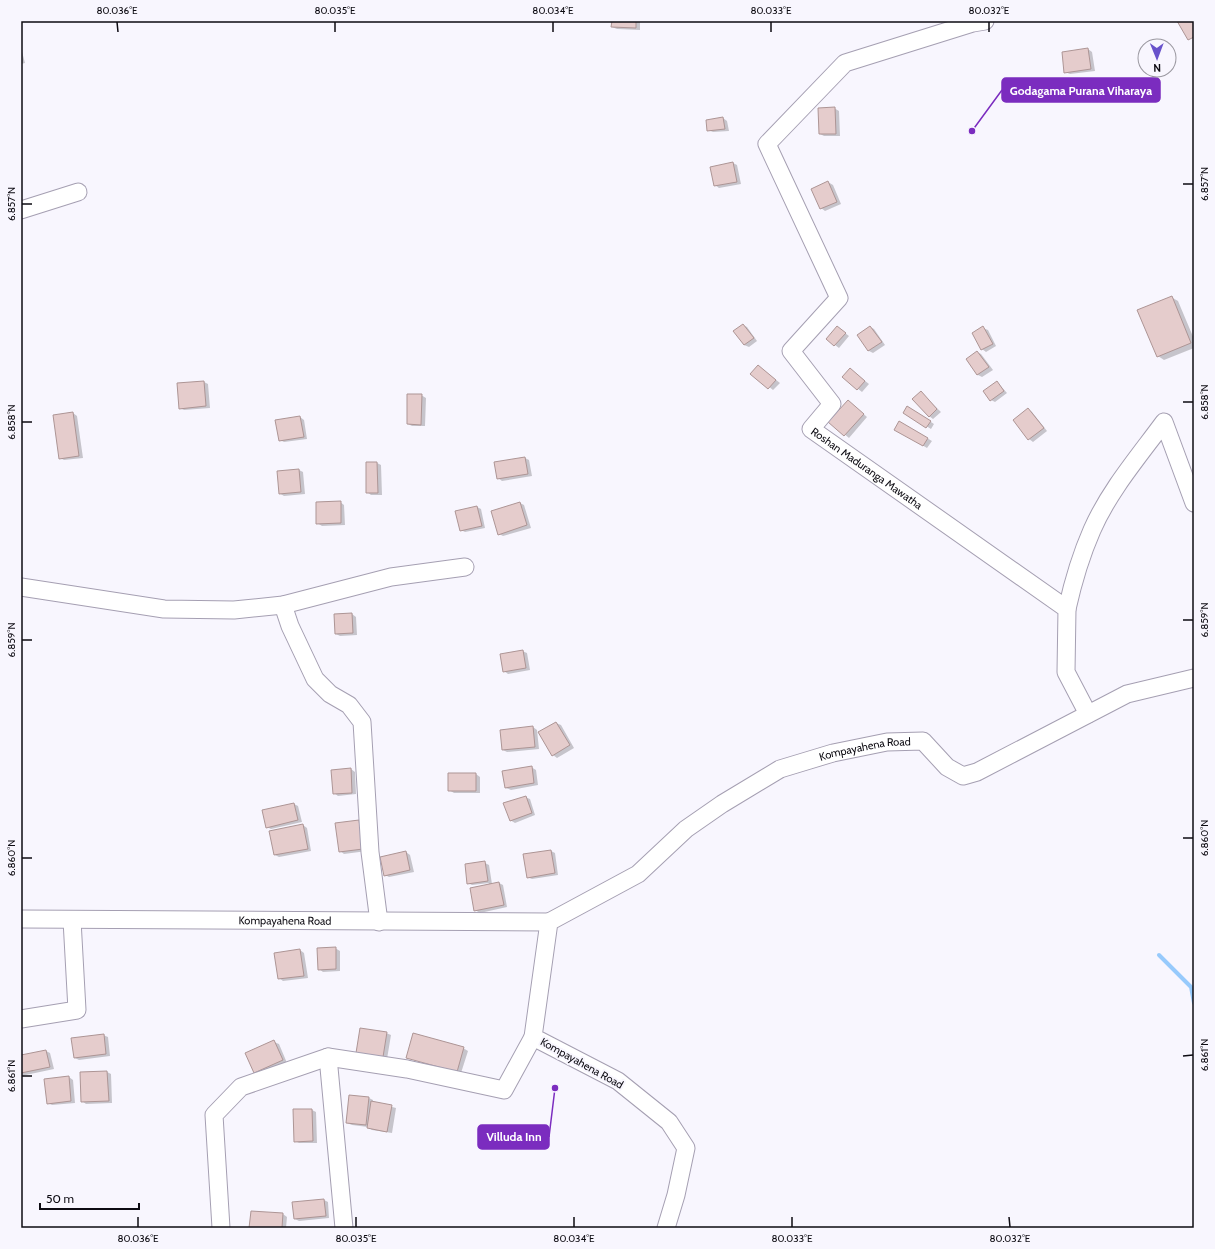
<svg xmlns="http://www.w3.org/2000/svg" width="1215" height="1249" viewBox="0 0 1215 1249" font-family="Cabin,sans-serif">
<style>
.shadow{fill:#0003}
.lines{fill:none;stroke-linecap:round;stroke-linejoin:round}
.stream{stroke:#97cafc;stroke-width:4}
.building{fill:#e5cccc;stroke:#ad9595}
.minor-casing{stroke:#a59fb2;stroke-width:19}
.minor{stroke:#fff;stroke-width:17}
.ticks{fill:none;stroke:#0d0b12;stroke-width:1.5}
.labels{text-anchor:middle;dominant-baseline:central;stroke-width:4;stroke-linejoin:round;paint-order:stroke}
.street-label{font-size:11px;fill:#0d0b12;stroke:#f8f6fe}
.leader{fill:none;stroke:#7b2cbf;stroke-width:1.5}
.callout-dot{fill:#7b2cbf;stroke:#f8f6fe;stroke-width:1.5}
.callout{fill:#7b2cbf;stroke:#7b2cbf;stroke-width:1.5}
.callout-label{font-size:12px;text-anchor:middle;font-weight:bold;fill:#fff}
.neatline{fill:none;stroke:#0d0b12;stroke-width:1.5}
.ticks-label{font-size:10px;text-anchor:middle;fill:#0d0b12}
</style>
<rect width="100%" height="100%" fill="#f8f6fe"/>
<path class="shadow" d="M613,21H640V30L617,29L612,27Z
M21,48L25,63L21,64Z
M1088,49L1092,52L1095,71L1070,74L1065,72Z
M834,108L839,111L840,136H824L820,134Z
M723,118L727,121L729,131L713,132L708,130Z
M733,163L737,165L741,184L719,188L715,185Z
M828,182L833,185L841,204L825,211L821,208Z
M1171,297L1178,301L1194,339V348L1164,360L1158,356Z
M743,325L747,327L757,341L749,347L744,345L734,331Z
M837,327L849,336L839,348L827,339Z
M870,327L874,329L885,345L873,353L869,351L858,335Z
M983,328L988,330L996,346L986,352L982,349Z
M977,352L981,354L993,370L982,377L978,375L967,360Z
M758,366L780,383L773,390L752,373Z
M850,369L869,384L862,392L843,377Z
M204,382L208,384L210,408L184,410L180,408Z
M997,382L1007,393L995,402L991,400Z
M921,393L941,412L933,419L929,416Z
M421,395L426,398L425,426H412L408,424Z
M852,404L867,417L849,438L830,422Z
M908,407L934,424L931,429L904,412Z
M1028,409L1032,412L1047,431L1033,442L1029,439Z
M73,413L77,416L83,458L64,460L60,458Z
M300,417L304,420L307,439L284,442L280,440Z
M899,422L932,441L927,448L895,429Z
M525,458L529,460L532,476L502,481L498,478Z
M377,463L381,465L382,495H371L367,492Z
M299,470L303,472L305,494L284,496L279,493Z
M340,502L344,505L345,525L322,526L317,523Z
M520,503L524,505L531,528L503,536L499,534Z
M477,507L481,509L485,528L465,532L461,530Z
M352,614L356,617L357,635L340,636L336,634Z
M522,651L527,653L530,670L508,674L504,671Z
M556,723L561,725L574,748L557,758L553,755Z
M533,727L537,730L539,749L507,752L503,750Z
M531,767L536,770L538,785L511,790L506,788Z
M351,769L355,772L356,794L338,796L334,793Z
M449,774H476L480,777V793H454L449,790Z
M525,797L530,799L535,815L515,823L510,820Z
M294,804L298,806L302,822L271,829L267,827Z
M359,821L363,823L367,851L344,854L340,851Z
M303,825L307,828L311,851L279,857L275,855Z
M551,851L555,853L558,875L532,879L527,877Z
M406,852L410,855L414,872L389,877L385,875Z
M485,863L489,865L492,884L499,883L503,885L507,907L480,913L475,910L489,883L472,885L468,883Z
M335,948L340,951V971L323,972L319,969Z
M300,950L304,953L308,978L283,981L279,978Z
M386,1033L391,1035L387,1059L361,1055Z
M103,1035L108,1037L110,1056L79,1060L75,1058Z
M274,1042L279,1044L287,1063L259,1075L255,1072Z
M463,1048L468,1051L461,1073L407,1057Z
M46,1051L50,1053L54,1069L21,1076V1056Z
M107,1072L111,1074L112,1103L86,1104L82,1101L81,1073Z
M69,1077L73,1080L75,1103L52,1105L48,1103Z
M369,1098L373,1100V1102L396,1108L392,1133L372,1130L368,1127L352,1125L347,1123Z
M312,1110L316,1112L317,1143H299L295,1141Z
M324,1200L328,1202L329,1218L299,1221L295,1219Z
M283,1214L287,1217L286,1228H250Z"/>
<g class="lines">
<path class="stream" d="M1159,955L1191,987L1194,1003"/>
</g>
<path class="building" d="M612,21H636V28L611,27Z
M1177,21H1194V37L1188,40Z
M1088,48L1091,69L1064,73L1062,52Z
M835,107L836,134H819L818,108Z
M723,117L725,129L707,131L706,120Z
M733,162L737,182L714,186L710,167Z
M828,181L837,202L820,209L811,189Z
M1172,296L1191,343L1157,357L1137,310Z
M743,324L754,338L744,345L733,331Z
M837,326L846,333L834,346L826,339Z
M870,326L882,342L868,351L857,335Z
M983,326L993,344L981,350L972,333Z
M977,351L989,367L977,375L966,359Z
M758,365L776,380L768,389L750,374Z
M850,368L865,381L857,390L842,377Z
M204,381L206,406L179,409L177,383Z
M997,381L1004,391L990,401L983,391Z
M921,391L937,409L929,417L912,399Z
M407,394H422L421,425L407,424Z
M848,400L864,414L844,436L828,422Z
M907,406L931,421L926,428L903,413Z
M1028,408L1044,428L1028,440L1013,420Z
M73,412L79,456L59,459L53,415Z
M300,416L304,437L279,441L275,420Z
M899,421L928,438L923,446L894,430Z
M525,457L528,474L497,479L494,462Z
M366,462H377L378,493H366Z
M299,469L301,492L279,494L277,471Z
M341,501V523L316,524V502Z
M520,502L527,525L498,535L491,511Z
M477,506L482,526L460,531L455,511Z
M352,613L353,633L335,634L334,614Z
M523,650L526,668L503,672L500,654Z
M556,722L570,745L552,756L538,732Z
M533,726L535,747L502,750L500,730Z
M532,766L534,783L505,788L502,771Z
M351,768L352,793L333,794L331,770Z
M448,773H476V791H448Z
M526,796L532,813L510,821L503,803Z
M294,803L298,820L266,828L262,810Z
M359,820L363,849L339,852L335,823Z
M303,824L308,849L274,855L269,831Z
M551,850L555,873L527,878L523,854Z
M406,851L410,870L384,876L380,857Z
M485,861L488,881L467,884L465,864Z
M499,882L504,905L474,911L470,888Z
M336,947V969L318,970L317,948Z
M300,949L304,976L278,979L274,953Z
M360,1028L387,1032L383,1057L356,1053Z
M413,1033L464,1047L457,1072L406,1058Z
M104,1034L106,1054L74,1058L71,1038Z
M274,1040L283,1060L254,1073L245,1053Z
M46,1050L50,1067L21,1073V1055Z
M107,1071L109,1101L81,1102L80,1072Z
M69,1076L71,1101L47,1104L44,1079Z
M349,1095L369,1097L366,1125L346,1123Z
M371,1101L392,1105L387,1132L367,1128Z
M293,1109H312L313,1141L294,1142Z
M324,1199L326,1216L294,1219L292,1202Z
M251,1211L283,1213L282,1228H249Z"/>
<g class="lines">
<defs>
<g id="minor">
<path id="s1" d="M985,21L973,23L845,63L767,144L839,298L791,351L832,404L811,429L1067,609L1066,672L1088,714"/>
<path d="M21,210L78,192"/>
<path d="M21,587L164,609L234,610L283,605L391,577L465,567"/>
<path d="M283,605L290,626L315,679L330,694L349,705L362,722L370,852L379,922"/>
<path d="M1067,609C1073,582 1081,555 1092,530C1109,491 1139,456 1164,422L1194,503"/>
<path id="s2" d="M21,919L549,922"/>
<path d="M21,1019L77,1010L72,920"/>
<path d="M328,1057L344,1228"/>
<path d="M221,1228L214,1115L241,1087L328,1057L407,1069L504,1090L533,1037"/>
<path id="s3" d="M666,1228L676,1195L686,1148L669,1122L618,1081L533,1037L549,922L638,874L686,829L722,804L780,769L833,753L887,742L923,741L947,767L963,776L977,772L1127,694L1194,678"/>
</g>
</defs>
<use href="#minor" class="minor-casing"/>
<use href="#minor" class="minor"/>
</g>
<path class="ticks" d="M117,22L118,32M335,22V32M553,22V32M771,22V32M989,22V32M1183,184H1193M22,204H32M1183,402H1193M22,422H32M1183,620H1193M22,640H32M1183,838H1193M22,858H32M1183,1056L1193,1055M22,1076H32M138,1217V1227M356,1217V1227M574,1217V1227M792,1217V1227M1009,1217L1010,1227"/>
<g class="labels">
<g class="street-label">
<text stroke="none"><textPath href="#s1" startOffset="668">Roshan Maduranga Mawatha</textPath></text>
<text stroke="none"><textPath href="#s3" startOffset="757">Kompayahena Road</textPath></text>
<text stroke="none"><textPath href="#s2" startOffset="264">Kompayahena Road</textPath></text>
<text transform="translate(582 1063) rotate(29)">Kompayahena Road</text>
</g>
</g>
<path class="leader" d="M972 131L1002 90M555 1088L549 1137"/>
<g class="callout-dot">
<circle cx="972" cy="131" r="4"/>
<circle cx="555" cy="1088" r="4"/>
</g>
<g class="callout">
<rect x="1002" y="78" width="158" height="24" rx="4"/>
<rect x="478" y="1125" width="71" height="24" rx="4"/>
</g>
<g class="callout-label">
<text x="1081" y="95">Godagama Purana Viharaya</text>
<text x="514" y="1141">Villuda Inn</text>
</g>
<rect width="1215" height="1249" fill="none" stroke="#f8f6fe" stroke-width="44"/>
<g transform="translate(1157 58) rotate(179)"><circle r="19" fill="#f8f6fe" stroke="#9a98a0"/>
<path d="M0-3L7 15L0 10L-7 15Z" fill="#6852cb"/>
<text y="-6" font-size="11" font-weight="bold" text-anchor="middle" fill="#0d0b12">N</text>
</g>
<path d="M40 1203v6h99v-6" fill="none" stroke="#0d0b12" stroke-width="2"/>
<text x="46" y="1203" font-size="12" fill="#0d0b12" stroke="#f8f6fe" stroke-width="3" paint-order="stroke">50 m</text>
<rect x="22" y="22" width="1171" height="1205" class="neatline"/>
<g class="ticks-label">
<text x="117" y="14">80.036°E</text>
<text x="335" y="14">80.035°E</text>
<text x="553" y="14">80.034°E</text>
<text x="771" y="14">80.033°E</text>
<text x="989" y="14">80.032°E</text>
<text transform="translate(1204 184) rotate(-90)" y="4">6.857°N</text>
<text transform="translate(11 204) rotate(-90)" y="4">6.857°N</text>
<text transform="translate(1204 402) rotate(-90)" y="4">6.858°N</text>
<text transform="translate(11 422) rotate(-90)" y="4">6.858°N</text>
<text transform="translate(1204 620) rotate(-90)" y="4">6.859°N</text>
<text transform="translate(11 640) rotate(-90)" y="4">6.859°N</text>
<text transform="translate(1204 838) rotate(-90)" y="4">6.860°N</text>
<text transform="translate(11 858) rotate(-90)" y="4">6.860°N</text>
<text transform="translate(1204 1055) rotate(-90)" y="4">6.861°N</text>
<text transform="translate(11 1076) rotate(-90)" y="4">6.861°N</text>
<text x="138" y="1242">80.036°E</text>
<text x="356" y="1242">80.035°E</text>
<text x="574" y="1242">80.034°E</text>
<text x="792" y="1242">80.033°E</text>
<text x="1010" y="1242">80.032°E</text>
</g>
</svg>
